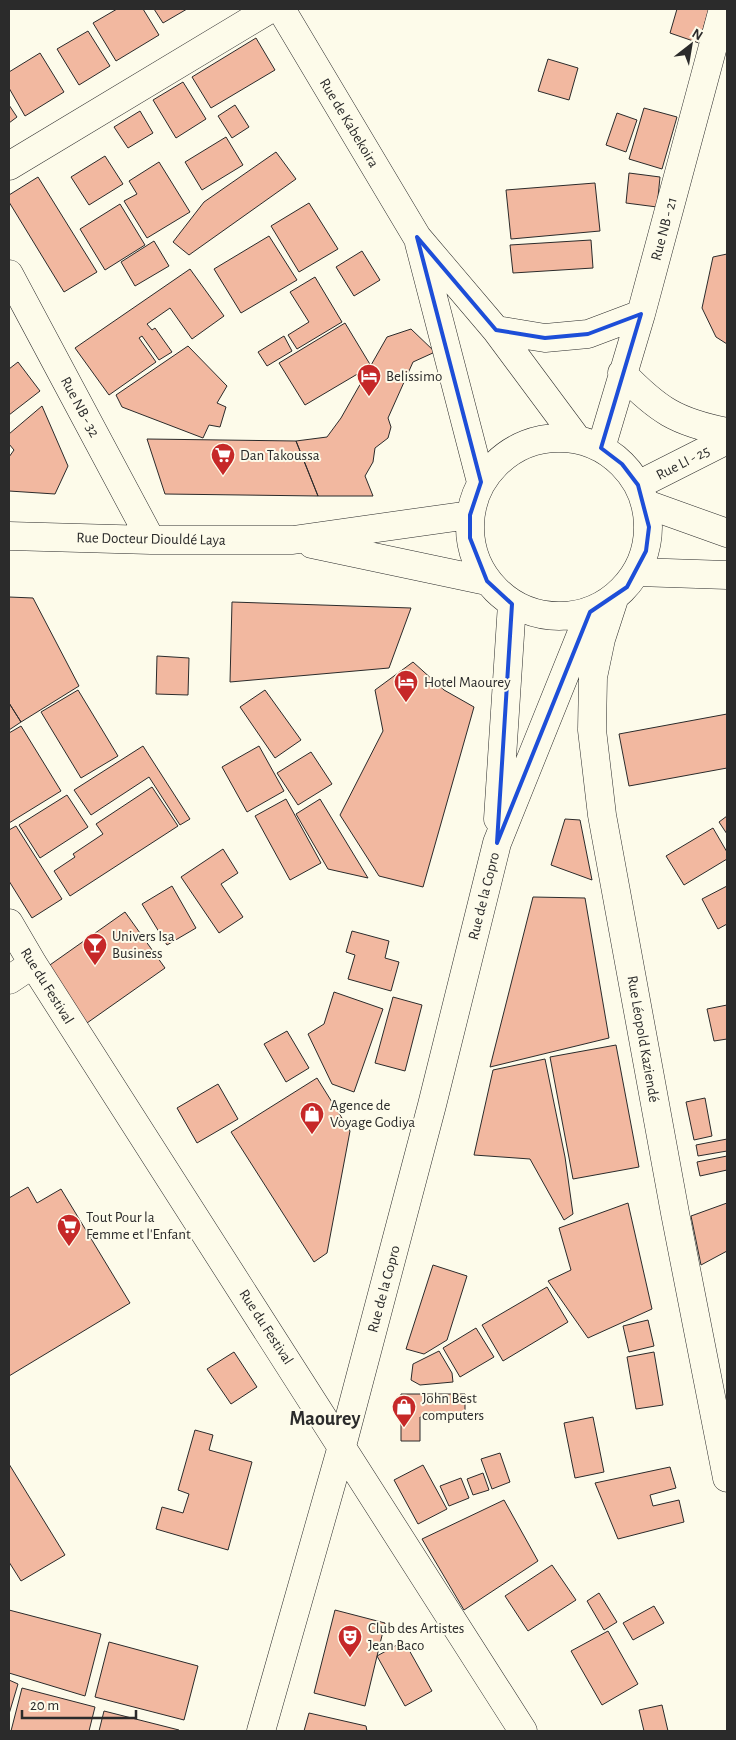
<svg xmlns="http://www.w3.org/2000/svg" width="736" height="1740" viewBox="0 0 736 1740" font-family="'Alegreya Sans',sans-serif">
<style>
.building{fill:#f2b8a0;stroke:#2b2b2b}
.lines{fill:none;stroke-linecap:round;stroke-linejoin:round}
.minor-casing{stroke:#2b2b2b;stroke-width:29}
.major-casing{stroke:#2b2b2b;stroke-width:29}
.minor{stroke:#fdfbea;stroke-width:28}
.major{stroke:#fdfbea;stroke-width:28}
.marked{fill:none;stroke:#1d4ed8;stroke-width:4;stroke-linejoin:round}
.labels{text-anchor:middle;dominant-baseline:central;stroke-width:4;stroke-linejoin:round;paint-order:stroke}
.street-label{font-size:15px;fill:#2b2b2b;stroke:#fdfbea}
.poi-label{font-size:15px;fill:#2b2b2b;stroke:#fdfbea;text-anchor:start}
.district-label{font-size:20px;font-weight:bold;fill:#2b2b2b;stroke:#fdfbea}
</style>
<rect width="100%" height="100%" fill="#fdfbea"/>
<path class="building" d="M117,9H143L159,35L116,61L93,23Z
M154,9H187L163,23Z
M677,9H709L699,43L670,33Z
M88,31L110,66L79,85L57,49Z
M256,38L275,70L211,108L192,77Z
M40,53L64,92L25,116L9,88V72Z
M548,59L578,68L569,100L538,91Z
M183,82L206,119L176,138L153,100Z
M9,105L17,117L9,123Z
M235,105L249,127L232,138L218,116Z
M644,108L677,117L662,169L629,159Z
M140,111L153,133L128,148L114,127Z
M617,113L637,120L626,152L606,145Z
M226,137L243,165L202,190L185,162Z
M276,152L296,179L189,255L173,242L204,202Z
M105,156L123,184L89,205L71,177Z
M159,162L190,212L147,238L124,201L137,194L129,181Z
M629,173L660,177L657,207L626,203Z
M38,177L97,272L64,292L9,202V195Z
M595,183L600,231L511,239L506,190Z
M309,203L338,249L299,272L271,226Z
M120,204L145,245L105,270L80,229Z
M269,236L297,280L241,313L214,269Z
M591,240L593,268L513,273L510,245Z
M154,241L169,266L135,286L121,262Z
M362,251L380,280L354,296L336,267Z
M727,254V344L716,337L702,308L713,257Z
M190,269L224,316L192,339L170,308L147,324L152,330L155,328L172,352L159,360L142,336L139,338L156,362L109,395L75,348Z
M315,277L342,322L297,349L288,335L309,322L290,292Z
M345,323L371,366L305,405L279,363Z
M411,329L435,352L413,362L388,418L391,427L388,438L375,448L373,462L365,476L373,496H318L296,441L327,437L341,418L387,337Z
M284,336L292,351L267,366L258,352Z
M188,346L227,386L217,403L226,407L220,427L209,425L203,438L122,407L116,395Z
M18,362L40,391L9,415V369Z
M42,406L68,466L55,494L9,491V457L14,450L9,444V434Z
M147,439L296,441L318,496L165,494Z
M9,597L33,598L79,686L21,722L9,703Z
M232,602L411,608L389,668L230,682Z
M157,656L189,658L188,695L156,694Z
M413,662L444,690L474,707L423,887L379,876L340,815L383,731L375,690Z
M78,690L118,756L81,778L41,712Z
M265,690L301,740L275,758L240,707Z
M9,703L21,722L9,730Z
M727,714V768L629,786L619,734Z
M21,726L61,791L9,823V733Z
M143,746L190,819L180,825L149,777L91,815L74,790Z
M259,746L284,791L247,812L222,767Z
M311,752L332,784L298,805L277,773Z
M152,787L178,826L70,896L54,871L75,857L73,854L103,834L96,824Z
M67,795L88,827L40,858L19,825Z
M286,799L321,863L290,880L255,816Z
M320,799L368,878L328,869L296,814Z
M727,816V834L719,822Z
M565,819L580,820L592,880L551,865Z
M16,826L62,899L32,918L9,881V830Z
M713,828L727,852V859L684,885L666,856Z
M223,849L238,873L221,884L243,917L219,933L181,877Z
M172,886L196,928L167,945L142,904Z
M727,886V924L718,929L702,899Z
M533,897L585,898L609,1038L490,1067Z
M125,912L165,968L87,1023L47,967Z
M352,931L389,941L385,958L399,962L391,991L348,979L355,955L346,952Z
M334,992L383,1009L354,1092L332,1084L308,1034L324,1024Z
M393,997L422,1005L405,1071L375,1063Z
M727,1005V1039L714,1041L707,1009Z
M287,1031L309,1068L286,1082L264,1044Z
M616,1045L639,1167L573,1179L550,1057Z
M545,1059L565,1157L573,1214L564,1220L530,1159L474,1155L493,1070Z
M317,1078L350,1131L327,1253L314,1262L231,1132Z
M218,1084L238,1119L197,1143L177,1108Z
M705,1098L712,1136L694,1140L686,1102Z
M727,1139V1151L698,1156L696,1145Z
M727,1156V1170L700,1176L697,1162Z
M28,1187L37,1203L61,1189L130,1303L9,1376V1198Z
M628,1203L652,1309L588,1338L548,1281L571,1270L559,1228Z
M727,1203V1251L701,1265L691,1216Z
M433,1265L467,1276L447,1340L424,1354L406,1349Z
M547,1287L568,1322L503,1361L482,1325Z
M648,1320L654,1346L629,1352L623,1326Z
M476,1328L494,1357L460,1377L443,1348Z
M439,1351L452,1373L453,1382L420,1385L411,1380L413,1364Z
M234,1352L257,1387L231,1404L207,1369Z
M654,1352L663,1405L636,1409L627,1357Z
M401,1394H465V1418L420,1417V1441H401Z
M593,1417L604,1472L575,1478L564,1423Z
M195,1430L213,1435L209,1450L252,1462L228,1550L156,1529L162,1507L183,1513L189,1494L178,1490Z
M500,1453L510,1482L492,1489L481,1459Z
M9,1464L65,1555L21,1581L9,1562Z
M423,1465L447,1509L418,1524L394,1480Z
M670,1467L676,1488L650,1495L653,1506L679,1500L684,1522L618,1539L595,1483Z
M483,1473L489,1490L473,1495L467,1479Z
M461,1478L469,1498L449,1506L440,1486Z
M504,1500L538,1561L464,1610L422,1539Z
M552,1565L576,1600L528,1631L505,1596Z
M599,1593L617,1622L604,1630L587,1601Z
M654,1606L664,1623L633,1640L623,1623Z
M9,1610L101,1634L85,1696L9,1673Z
M335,1610L385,1623L365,1706L314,1693Z
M608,1631L638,1684L602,1705L571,1651Z
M404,1641L432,1691L405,1706L377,1656Z
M109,1642L198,1666L184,1720L95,1697Z
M9,1680L18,1684L9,1714Z
M22,1688L95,1707L89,1731H11Z
M662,1705L668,1731H644L639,1710Z
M104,1711L179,1730V1731H99Z
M309,1713L366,1726L367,1731H304Z"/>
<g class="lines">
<defs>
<path id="minor" d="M281,9L417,237L496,330L577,439
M9,166L270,9
M419,243L481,482
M9,274L151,540
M496,330L545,338L588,334L641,314
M622,373C658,410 676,422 727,432
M470 527a89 89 0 1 1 178 0a89 89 0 1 1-178 0Z
M601,448L641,314L723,9
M638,485L727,440
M9,536L151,540H293L470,515
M312,544L487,581
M614,599L601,639L593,677L592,730L602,815L675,1213L727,1478
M498,819L512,604
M9,923L33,964L523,1731
M9,980L33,964
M261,1731L342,1446L432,1105L497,843L590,612"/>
<path id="major" d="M646,504L727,533
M637,572L727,575"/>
</defs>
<use href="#minor" class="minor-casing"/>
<use href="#major" class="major-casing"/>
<use href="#minor" class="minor"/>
<use href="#major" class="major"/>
</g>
<path class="marked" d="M417,237L496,330L545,338L588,334L641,314L601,448L622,464L638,485L649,527L646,551L627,587L590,612L497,843L512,604L487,581L470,538V515L481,482Z"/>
<defs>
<symbol id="hotel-pin" viewBox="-11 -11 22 30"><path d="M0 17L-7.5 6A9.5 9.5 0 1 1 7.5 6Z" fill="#c62828" stroke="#fdfbea"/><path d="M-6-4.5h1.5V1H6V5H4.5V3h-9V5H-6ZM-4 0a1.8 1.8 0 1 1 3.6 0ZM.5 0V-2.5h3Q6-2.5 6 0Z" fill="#fff"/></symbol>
<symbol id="supermarket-pin" viewBox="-11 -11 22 30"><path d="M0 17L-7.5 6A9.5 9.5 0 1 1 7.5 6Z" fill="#c62828" stroke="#fdfbea"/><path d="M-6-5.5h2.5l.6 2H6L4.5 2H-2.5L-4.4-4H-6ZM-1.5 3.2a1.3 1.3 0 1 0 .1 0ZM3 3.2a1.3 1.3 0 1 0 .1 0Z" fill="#fff"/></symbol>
<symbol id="bar-pin" viewBox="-11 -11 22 30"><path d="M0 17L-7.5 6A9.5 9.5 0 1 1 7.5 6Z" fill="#c62828" stroke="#fdfbea"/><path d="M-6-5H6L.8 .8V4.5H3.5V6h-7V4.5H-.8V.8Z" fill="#fff"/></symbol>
<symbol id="shop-pin" viewBox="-11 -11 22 30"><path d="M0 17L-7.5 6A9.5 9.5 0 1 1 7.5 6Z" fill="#c62828" stroke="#fdfbea"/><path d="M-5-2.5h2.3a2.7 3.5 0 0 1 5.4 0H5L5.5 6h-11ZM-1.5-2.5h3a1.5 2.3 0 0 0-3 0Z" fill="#fff"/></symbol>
<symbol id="theatre-pin" viewBox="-11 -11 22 30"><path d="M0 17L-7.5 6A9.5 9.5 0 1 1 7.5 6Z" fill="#c62828" stroke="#fdfbea"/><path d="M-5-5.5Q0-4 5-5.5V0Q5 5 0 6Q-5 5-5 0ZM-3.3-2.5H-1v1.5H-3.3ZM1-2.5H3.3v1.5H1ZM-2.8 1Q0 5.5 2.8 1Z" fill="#fff"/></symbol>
</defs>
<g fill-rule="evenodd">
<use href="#hotel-pin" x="355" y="362" width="28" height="38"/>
<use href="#supermarket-pin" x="209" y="441" width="28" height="38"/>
<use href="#hotel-pin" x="392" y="668" width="28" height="38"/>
<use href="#bar-pin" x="81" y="931" width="28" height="38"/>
<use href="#shop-pin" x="298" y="1100" width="28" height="38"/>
<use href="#supermarket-pin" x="55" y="1212" width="28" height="38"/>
<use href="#shop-pin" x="390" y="1393" width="28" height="38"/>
<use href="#theatre-pin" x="336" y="1623" width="28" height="38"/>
</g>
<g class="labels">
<g class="street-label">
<text transform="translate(349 123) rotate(59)">Rue de Kabekoira</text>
<text transform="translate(664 229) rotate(-75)">Rue NB - 21</text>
<text transform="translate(80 407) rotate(62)">Rue NB - 32</text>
<text transform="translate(683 463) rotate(-27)">Rue LI - 25</text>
<text transform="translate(151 539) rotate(1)">Rue Docteur Diouldé Laya</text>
<text transform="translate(484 896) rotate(-76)">Rue de la Copro</text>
<text transform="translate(47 986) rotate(58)">Rue du Festival</text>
<text transform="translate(643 1039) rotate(80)">Rue Léopold Kaziendé</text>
<text transform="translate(384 1289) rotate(-75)">Rue de la Copro</text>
<text transform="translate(266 1327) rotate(57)">Rue du Festival</text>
</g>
<g class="poi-label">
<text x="386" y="376">Belissimo</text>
<text x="240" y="455">Dan Takoussa</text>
<text x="424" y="682">Hotel Maourey</text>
<text x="112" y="936">Univers Isa<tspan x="112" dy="17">Business</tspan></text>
<text x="330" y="1105">Agence de<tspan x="330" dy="17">Voyage Godiya</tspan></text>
<text x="86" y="1217">Tout Pour la<tspan x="86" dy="17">Femme et l'Enfant</tspan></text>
<text x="422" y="1398">John Best<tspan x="422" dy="17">computers</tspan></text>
<text x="368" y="1628">Club des Artistes<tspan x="368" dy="17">Jean Baco</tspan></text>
</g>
<g class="district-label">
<text x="325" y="1419">Maourey</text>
</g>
</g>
<rect width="736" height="1740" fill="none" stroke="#2b2b2b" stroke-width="20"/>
<g transform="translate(691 45) rotate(31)" stroke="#fdfbea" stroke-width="4" paint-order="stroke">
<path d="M0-4L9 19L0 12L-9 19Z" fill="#2b2b2b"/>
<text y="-8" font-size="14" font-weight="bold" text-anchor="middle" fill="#2b2b2b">N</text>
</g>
<path d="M22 1710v8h114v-8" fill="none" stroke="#2b2b2b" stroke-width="2.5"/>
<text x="30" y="1710" font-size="15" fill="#2b2b2b" stroke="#fdfbea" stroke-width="4" paint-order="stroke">20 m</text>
</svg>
